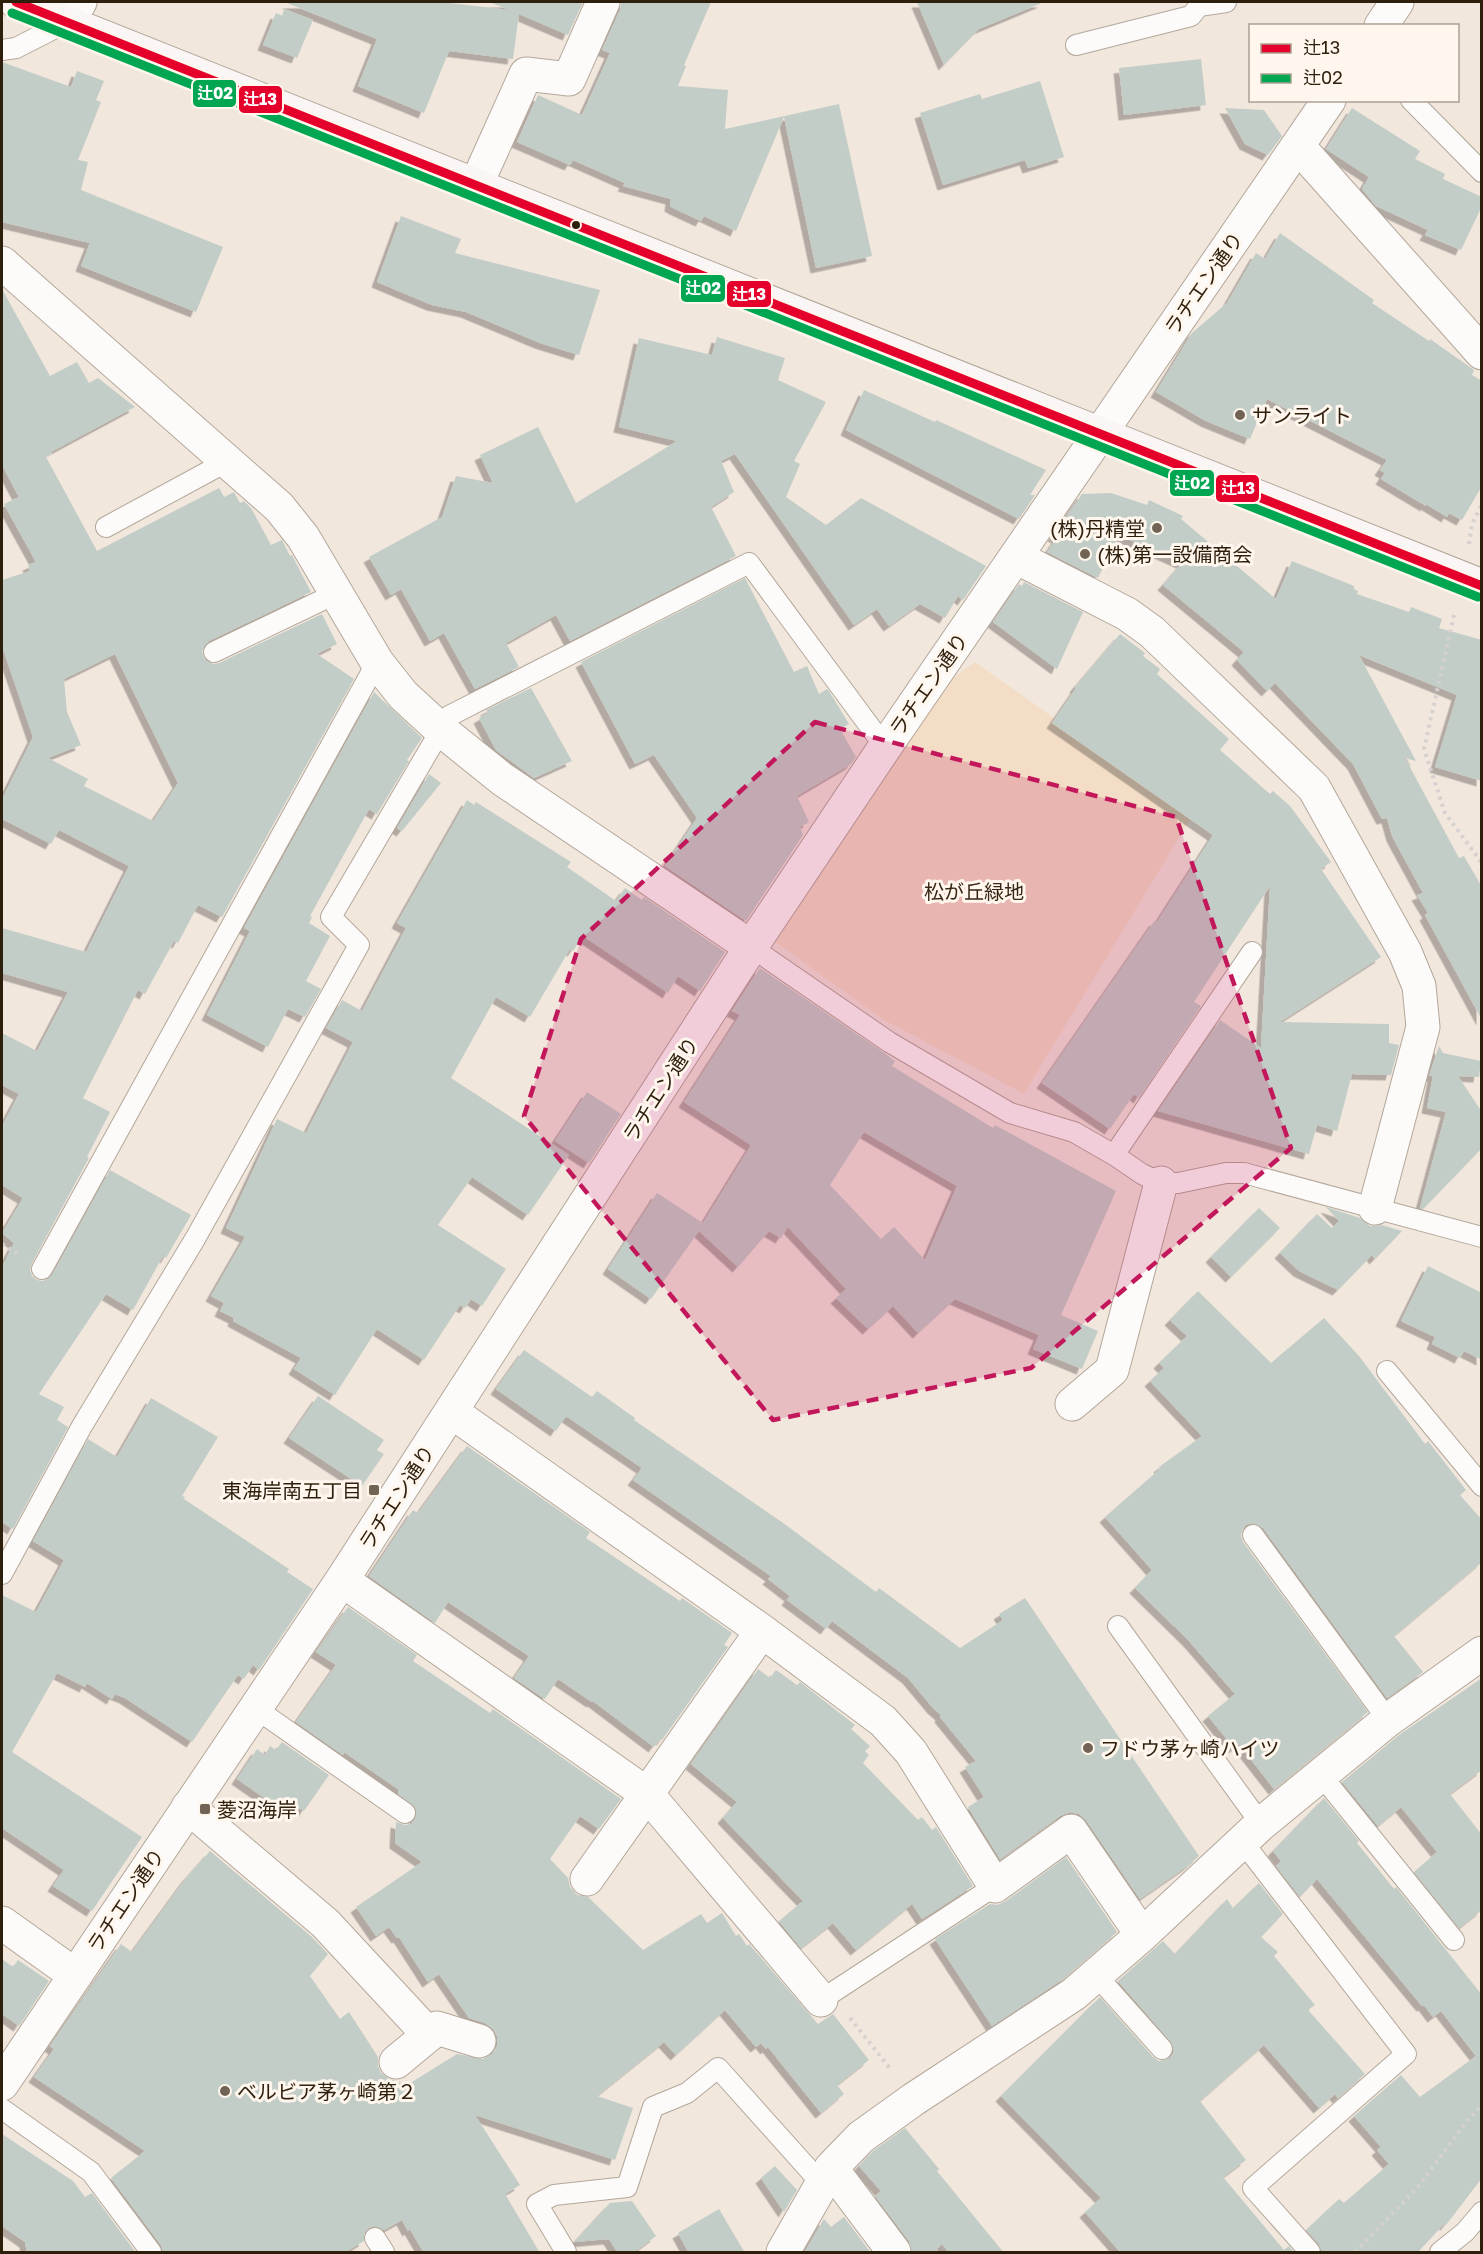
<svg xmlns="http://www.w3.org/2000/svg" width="1483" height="2254" viewBox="0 0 1483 2254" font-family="'Golos Text','Noto Sans JP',sans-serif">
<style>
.green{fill:#f3ddc6}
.building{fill:#c3cdc7;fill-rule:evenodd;filter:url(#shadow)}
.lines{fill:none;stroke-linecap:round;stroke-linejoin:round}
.lane-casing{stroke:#b3a79a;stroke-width:22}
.street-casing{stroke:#b3a79a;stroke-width:35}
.secondary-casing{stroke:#b3a79a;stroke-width:35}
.path{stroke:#d4d1ce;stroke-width:4;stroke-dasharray:3 4.5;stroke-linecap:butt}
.lane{stroke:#fdfbfa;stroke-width:20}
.street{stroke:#fdfbfa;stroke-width:33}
.secondary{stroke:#faf6f5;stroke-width:33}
.bus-1-casing{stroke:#fff6ed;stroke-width:14}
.bus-2-casing{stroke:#fff6ed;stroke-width:14}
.bus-1{stroke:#e4002b;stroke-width:9}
.bus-2{stroke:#00a651;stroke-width:9}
.marked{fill:#c2185b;fill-opacity:0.2;stroke:#c2185b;stroke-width:4.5;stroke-dasharray:12 8;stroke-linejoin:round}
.bus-dot{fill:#2e1e0c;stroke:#fff6ed;stroke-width:2}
.poi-dot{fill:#726455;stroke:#fff6ed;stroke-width:2}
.labels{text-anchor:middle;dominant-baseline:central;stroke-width:6;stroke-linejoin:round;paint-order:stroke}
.street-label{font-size:20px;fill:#2e1e0c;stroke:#fff6ed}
.poi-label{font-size:20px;fill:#2e1e0c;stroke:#fff6ed;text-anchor:start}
.park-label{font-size:20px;fill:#372714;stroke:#fff6ed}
.line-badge{stroke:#fff6ed;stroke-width:2}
.badge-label{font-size:16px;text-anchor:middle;font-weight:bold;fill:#fff}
</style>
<defs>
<filter id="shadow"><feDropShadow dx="-5.5" dy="5.5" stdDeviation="0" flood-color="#0004"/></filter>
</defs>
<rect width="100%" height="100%" fill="#f1e7dd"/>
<path class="green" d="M975,662L1192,816L1024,1094L884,1020L767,936L921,701Z"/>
<path class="building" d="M621,2H711L684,65L686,66L678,86L728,90L725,129L839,104L872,256L816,268L784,117L736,231L704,216L701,221L675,209L670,206L671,199L623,186L625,183L573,160L570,165L517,142L538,95L582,115L610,53L602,50L620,10Z
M917,2H1044L979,29L944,65Z
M287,3L441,2L510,10L489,2H583L568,35L519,14L513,59L449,51L424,113L358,86L377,39Z
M284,9L313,20L297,58L263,45L276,13L282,16Z
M1201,59L1206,105L1124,115L1119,68Z
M2,62L71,87L77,71L104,81L96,100L101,102L78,160L88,162L81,190L223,247L196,312L81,266L90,243L2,222Z
M1040,81L1064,157L1028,168L1025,160L943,185L920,113L980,94L982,99Z
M1225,108L1264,110L1282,136L1268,155L1245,144Z
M1352,108L1420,151L1415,159L1445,174L1443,179L1482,197V206L1461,250L1425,235L1428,230L1376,206L1362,189L1369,177L1326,149Z
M401,216L461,239L455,253L600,290L579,355L540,343L466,312L432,305L377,282Z
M1280,233L1374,300L1372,303L1429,341L1430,339L1474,370L1472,375L1482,381V486L1462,520L1449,513L1447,517L1426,504V506L1381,479L1385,473L1380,470L1387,460L1267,399L1250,439L1206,421L1156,392L1192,333L1227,303L1256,253L1265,259Z
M2,289L50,376L77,362L89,383L98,378L135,407L51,452L52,454L46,457L97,551L219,488L224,497L234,492L240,503L244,501L251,508L271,545L282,540L290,556L292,555L294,559L311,592L209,641L202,651L204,658L213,664L219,663L322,614L337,644L317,654L354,679L222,917L198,905L178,943L174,941L145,994L138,990L83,1098L110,1112L87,1157L89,1158L32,1263L30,1270L32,1276L37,1280L43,1281L52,1275L110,1170L191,1215L166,1258L163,1256L133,1310L106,1294L39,1394L64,1407L57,1420L68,1427L13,1529L2,1522V1267L14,1243L2,1233L23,1198L2,1185V1126L19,1094L2,1085V1033L37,1051L68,992L2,973V928L86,952L129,866L59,830L51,844L2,819V799L33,737L2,646V580L30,571L28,565L36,562L4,504L19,497L2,465ZM115,654L178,783L153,821L84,786L88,779L48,758L81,745L67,712L64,679Z
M717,337L785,358L778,380L826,402L794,461L800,464L786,497L826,525L861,498L986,566L963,600L958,596L945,618L920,604L889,626L877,609L854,625L735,454L721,461L734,492L711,507L736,556L570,641L556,615L506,643L519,667L475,689L444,633L430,641L401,589L391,595L369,557L442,517L456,476L493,483L480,455L538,427L576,503L677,441L619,427L639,338L712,355Z
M864,390L935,422L936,420L1046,470L1030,495H1035L1019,519L846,430Z
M1111,493L1147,505L1149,500L1183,516L1181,519L1276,599L1292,561L1354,586V589L1358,591L1357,594L1409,612L1411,607L1442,619L1439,628L1482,640V781L1435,767L1457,695L1359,655L1416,761L1405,758L1459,858L1464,856L1482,887V1020L1425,915L1428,913L1417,895L1423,893L1392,836L1387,818L1382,819L1353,764L1275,683L1267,691L1237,660L1244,652L1163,585L1182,563L1119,535L1098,578L1047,552L1057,538L1053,536L1082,494Z
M745,578L794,672L807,666L819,694L827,689L829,691L849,724L840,729L856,757L851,764L797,796L809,822L800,827L803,835L746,921L665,866L697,818L654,755L635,764L581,662Z
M1024,582L1083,612L1057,669L993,622L1019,584L1022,586Z
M1120,634L1145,653L1143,656L1160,669L1157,674L1229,739L1220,750L1270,794L1273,791L1290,806L1331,862L1321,869L1381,957L1280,1022L1389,1024V1043L1399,1045L1391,1075L1352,1074L1337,1131L1317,1125L1309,1154L1158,1111L1220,1020L1261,1048L1270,886L1194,1002L1201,1006L1139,1098L1134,1094L1110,1129L1042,1083L1155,920L1157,922L1213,835L1052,723L1076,688L1075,687Z
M531,688L572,761L534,778L496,750L479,718L488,713L486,710Z
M374,692L422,738L407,760L409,761L377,814L369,809L310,916L312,917L309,923L330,936L306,981L321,989L305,1017L288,1009L268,1047L207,1015L250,931L244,928Z
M429,774L441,783L402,831L397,828Z
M467,800L474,805L476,802L571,862L567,867L616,901L625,888L642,900L644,897L725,952L700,991L678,976L668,993L583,936L573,951L570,949L530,1017L496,997L451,1078L569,1155L528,1215L472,1177L438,1225L506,1269L482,1306L471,1299L465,1308L460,1305L424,1360L377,1329L335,1395L294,1369L301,1358L233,1321L234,1318L220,1311L224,1303L211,1296L245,1237L226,1228L277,1119L306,1133L353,1042L326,1028L342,1000L362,1011L406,928L397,923Z
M760,968L883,1052L895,1061L892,1066L993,1128L995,1125L1116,1191L1061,1315L1098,1331L1082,1369L1033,1349L1039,1335L955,1299L918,1333L893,1306L868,1329L836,1298L846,1289L788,1227L781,1238L769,1231L738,1267L699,1231L651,1299L608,1269L657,1193L703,1223L751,1145L684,1102L740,1015L732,1011ZM864,1132L957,1186L925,1260L894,1227L881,1239L830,1185Z
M1439,1046L1443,1053L1481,1061L1479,1077L1458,1076L1482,1112V1148L1423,1209L1420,1208L1446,1112L1427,1108L1433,1076H1429Z
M587,1092L621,1114L589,1163L555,1141Z
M1326,1207L1360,1218L1370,1226L1382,1225L1402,1231L1375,1259L1372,1255L1338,1290L1299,1271L1280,1253L1317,1214L1332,1228L1339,1221Z
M1259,1208L1280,1228L1231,1277L1211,1257Z
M1428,1266L1482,1293V1360L1464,1351L1460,1358L1432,1344L1435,1337L1401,1321Z
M1198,1291L1271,1363L1324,1318L1359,1356L1425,1444L1428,1441L1466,1490L1460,1495L1482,1520V1562L1394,1636L1423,1672L1387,1698L1263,1528L1252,1523L1246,1525L1242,1530L1241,1536L1243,1542L1368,1712L1274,1789L1239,1744L1234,1748L1208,1716L1235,1694L1189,1641L1135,1588L1152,1570L1105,1517L1160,1469L1159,1467L1202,1436L1150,1381L1164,1368L1159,1363L1187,1336L1170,1320Z
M524,1350L592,1397L597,1391L635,1418L634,1420L786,1525L876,1592L879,1588L960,1648L1003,1620L999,1614L1025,1598L1199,1856L1189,1865L1140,1899L1086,1820L1079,1814L1070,1812L1060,1816L1000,1859L968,1807L984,1797L965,1767L976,1761L940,1717L941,1715L933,1708L908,1678L832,1621L826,1629L787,1600L790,1596L768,1579L771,1576L633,1480L642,1468L566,1416L556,1431L496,1389Z
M318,1396L384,1440L377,1450L384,1454L362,1486L289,1438Z
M151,1398L218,1437L182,1496L185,1497L184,1499L289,1569L287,1572L313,1589L259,1670L253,1665L244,1679L238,1675L192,1742L125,1698L115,1694L112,1699L87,1683L85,1687L57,1673L12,1752L142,1837L92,1911L53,1886L64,1870L2,1828V1595L36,1612L64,1560L33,1541L88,1439L117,1457Z
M467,1446L590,1532L586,1538L680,1601L682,1598L732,1633L724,1645L728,1647L662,1740L660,1739L654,1747L593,1701L592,1702L558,1679L545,1699L514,1678L529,1656L448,1602L435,1623L369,1576L413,1510L418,1513Z
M348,1607L417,1655L413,1661L490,1713L493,1709L621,1799L599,1829L580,1816L550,1859L568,1878L570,1887L577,1895L588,1897L643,1950L701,1914L707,1923L722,1913L736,1936L739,1934L747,1946L749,1944L818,2024L833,2014L869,2060L837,2085L844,2094L821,2113L768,2047L766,2049L761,2043L756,2047L725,2010L676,2055L664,2042L597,2096L633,2108L615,2160L475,2115L520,2185L505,2194L540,2253H424L410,2229L408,2231L402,2220L384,2230L375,2226L369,2228L364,2233V2241L344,2253H163L161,2245L111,2178L145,2151L34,2077L54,2049L50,2046L121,1944L132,1952L187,1877L210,1851L312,1937L328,1954L310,1976L340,2019L349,2012L378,2057V2066L381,2073L389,2079L394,2080L396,2084L400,2082L404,2087L457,2054L483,2059L492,2054L497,2046V2036L493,2029L485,2023L469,2018L439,1974L428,1982L399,1937L397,1938L389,1927L376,1936L356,1907L422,1862L395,1843L396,1822L405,1825L411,1824L415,1819L416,1808L412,1804L398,1794V1789L344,1752L343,1755L296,1722L336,1665L316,1652Z
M758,1669L770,1678L776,1670L797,1685L800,1682L855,1725L851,1729L870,1746L865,1751L869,1755L863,1763L918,1820L922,1817L932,1830L936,1827L973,1886L922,1919L912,1904L856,1950L833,1923L801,1948L779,1921L803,1901L723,1818L737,1802L691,1764Z
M1482,1678V1770L1450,1794L1482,1835V1910L1459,1928L1414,1872L1437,1852L1401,1807L1378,1826L1342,1782L1399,1735Z
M282,1742L329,1775L304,1811L289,1802L283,1811L237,1779L257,1749L265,1755L270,1746L276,1750Z
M1324,1798L1359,1841L1357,1843L1394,1889L1396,1887L1482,1995V2178L1446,2225L1444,2224L1417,2253H1322L1319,2244L1306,2230L1339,2199L1344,2203L1389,2164L1377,2150L1381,2147L1354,2116L1401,2075L1420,2097L1476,2056L1441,2011L1433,2017L1424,2005L1422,2006L1317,1879L1300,1897L1276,1866L1281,1861L1273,1851Z
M1066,1857L1117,1932L1063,1979L992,2026L935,1939L990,1904L997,1905L1006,1901Z
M1259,1883L1283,1914L1261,1937L1278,1952L1274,1956L1315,2005L1308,2010L1365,2074L1338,2098L1335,2094L1319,2108L1264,2045L1200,2101L1246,2160L1223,2177L1284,2250L1289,2246L1294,2253H1121L1085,2212L1101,2198L1001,2096L1100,1997L1153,2057L1159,2061L1170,2058L1174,2052L1171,2042L1118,1981L1163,1941L1175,1954L1227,1899L1233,1908Z
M2,1959L13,1967L18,1960L49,1981L19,2026L2,2014Z
M905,2128L939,2169L937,2171L1004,2253H949L942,2244L933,2253H912L909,2241L875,2196L881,2191L859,2166L873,2151Z
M2,2134L73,2181L85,2197L92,2193L136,2253H27L25,2242L2,2226Z
M775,2166L797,2190L784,2212L761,2178Z
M632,2201L656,2236L633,2253H618L609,2239L574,2242L610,2203Z
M719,2209L745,2253H689L678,2233Z
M844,2217L871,2253H804L824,2219L831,2227Z"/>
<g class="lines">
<defs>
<path id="lane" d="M1076,45L1191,16L1199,6L1226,2
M2,50L16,48L67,22
M1411,100L1482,172
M106,527L226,462
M214,652L337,593
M751,947L889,1042L1010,1113L1074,1132L1114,1155L1142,1174L1161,1183H1178L1226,1173H1244L1482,1237
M1114,1155L1252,952
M42,1269L377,662
M1387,1371L1482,1486
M1253,1535L1388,1720
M2,1574L82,1426L195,1239L359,945L331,917L449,716L749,563L885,747
M1118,1626L1261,1824
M255,1708L405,1813
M1321,1775L1454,1940
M1242,1841L1406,2054L1253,2188L1310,2252
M1096,1975L1162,2049
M821,2000L995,1886
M2,2109L91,2172L151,2252
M375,2238L384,2252
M566,2252L537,2204L554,2195L627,2187L653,2107L687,2093L718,2068L821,2183
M1440,2252L1465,2232L1482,2212"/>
<path id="street" d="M67,22L80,2
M1381,26L1397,2
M1298,146L1482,353
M476,185L526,74L569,79L603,2
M2,263L279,507L303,537L377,662L403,695L440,729L502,779L751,947
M1016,557L1127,614L1152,632L1314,788L1405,952L1419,986L1423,1027L1375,1208
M1072,1404L1112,1370L1161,1183
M452,1412L762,1631L883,1721L911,1752L995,1886L1071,1831L1142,1935
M342,1580L647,1794L821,2000
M188,1807L325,1923L429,2035
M587,1879L762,1631
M2,1923L75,1975
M396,2062L437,2028L479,2041
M2,2084L342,1580L751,947L885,747L1329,100
M831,2168L894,2252
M783,2252L831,2168L861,2137L914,2099L1074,1994L1142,1935L1261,1824L1388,1720L1482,1653"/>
<path id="secondary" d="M16,2L1482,586"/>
</defs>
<use href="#lane" class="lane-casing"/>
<use href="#street" class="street-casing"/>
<use href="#secondary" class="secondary-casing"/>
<path class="path" d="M1469,544L1472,524L1482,504
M1454,615L1424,749L1445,813L1482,863
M2,1244L19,1255
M850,2018L892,2071
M1355,2252L1418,2187L1467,2121L1482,2105"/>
<use href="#lane" class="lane"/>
<use href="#street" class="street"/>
<use href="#secondary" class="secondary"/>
<defs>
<path id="bus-1" d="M16,2L1482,586"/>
<path id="bus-2" d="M12,13L1478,597"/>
</defs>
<use href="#bus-1" class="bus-1-casing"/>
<use href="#bus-2" class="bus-2-casing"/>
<use href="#bus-1" class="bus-1"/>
<use href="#bus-2" class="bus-2"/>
</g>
<path class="marked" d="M815,722L1176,817L1291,1148L1031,1368L773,1420L524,1116L581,939Z"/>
<circle class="bus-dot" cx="576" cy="225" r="5"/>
<g class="poi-dot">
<circle cx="1240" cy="415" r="6"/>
<circle cx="1157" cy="528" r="6"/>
<circle cx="1085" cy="554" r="6"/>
<rect x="368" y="1484" width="12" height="12" rx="3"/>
<circle cx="1088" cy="1748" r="6"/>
<rect x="199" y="1803" width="12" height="12" rx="3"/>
<circle cx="225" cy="2091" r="6"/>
</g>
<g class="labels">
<g class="street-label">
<text transform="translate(1203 283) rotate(-55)">ラチエン通り</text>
<text transform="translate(928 684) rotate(-55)">ラチエン通り</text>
<text transform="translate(660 1089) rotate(-57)">ラチエン通り</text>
<text transform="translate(396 1497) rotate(-57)">ラチエン通り</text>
<text transform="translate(125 1900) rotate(-56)">ラチエン通り</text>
</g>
<g class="poi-label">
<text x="1252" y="415">サンライト</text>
<text x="1145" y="528" text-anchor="end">(株)丹精堂</text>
<text x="1097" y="554">(株)第一設備商会</text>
<text x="362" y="1490" text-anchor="end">東海岸南五丁目</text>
<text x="1100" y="1748">フドウ茅ヶ崎ハイツ</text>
<text x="217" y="1809">菱沼海岸</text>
<text x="237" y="2091">ベルビア茅ヶ崎第２</text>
</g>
<g class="park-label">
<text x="974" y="891">松が丘緑地</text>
</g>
</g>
<g class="line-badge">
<rect x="192" y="79" width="45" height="29" rx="6" fill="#00a651"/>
<rect x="238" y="85" width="45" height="29" rx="6" fill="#e4002b"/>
<rect x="680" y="274" width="46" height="29" rx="6" fill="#00a651"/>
<rect x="726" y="280" width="46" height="28" rx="6" fill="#e4002b"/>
<rect x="1169" y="469" width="46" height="28" rx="6" fill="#00a651"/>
<rect x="1215" y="474" width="45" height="29" rx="6" fill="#e4002b"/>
</g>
<g class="badge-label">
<text x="215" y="99">辻02</text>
<text x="260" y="105">辻13</text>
<text x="703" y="294">辻02</text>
<text x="749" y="300">辻13</text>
<text x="1192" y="489">辻02</text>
<text x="1238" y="494">辻13</text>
</g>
<rect width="1483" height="2254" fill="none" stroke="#2e1e0c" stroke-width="6"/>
<rect x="1249" y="24" width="210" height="78" fill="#fff6ed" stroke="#aba093" stroke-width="1.5"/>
<rect x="1261" y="44" width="30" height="9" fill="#e4002b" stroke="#aba093" stroke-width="1.5"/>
<text x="1303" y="54" font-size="18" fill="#2e1e0c">辻13</text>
<rect x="1261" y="74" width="30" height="9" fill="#00a651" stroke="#aba093" stroke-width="1.5"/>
<text x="1303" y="84" font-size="18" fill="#2e1e0c">辻02</text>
</svg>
